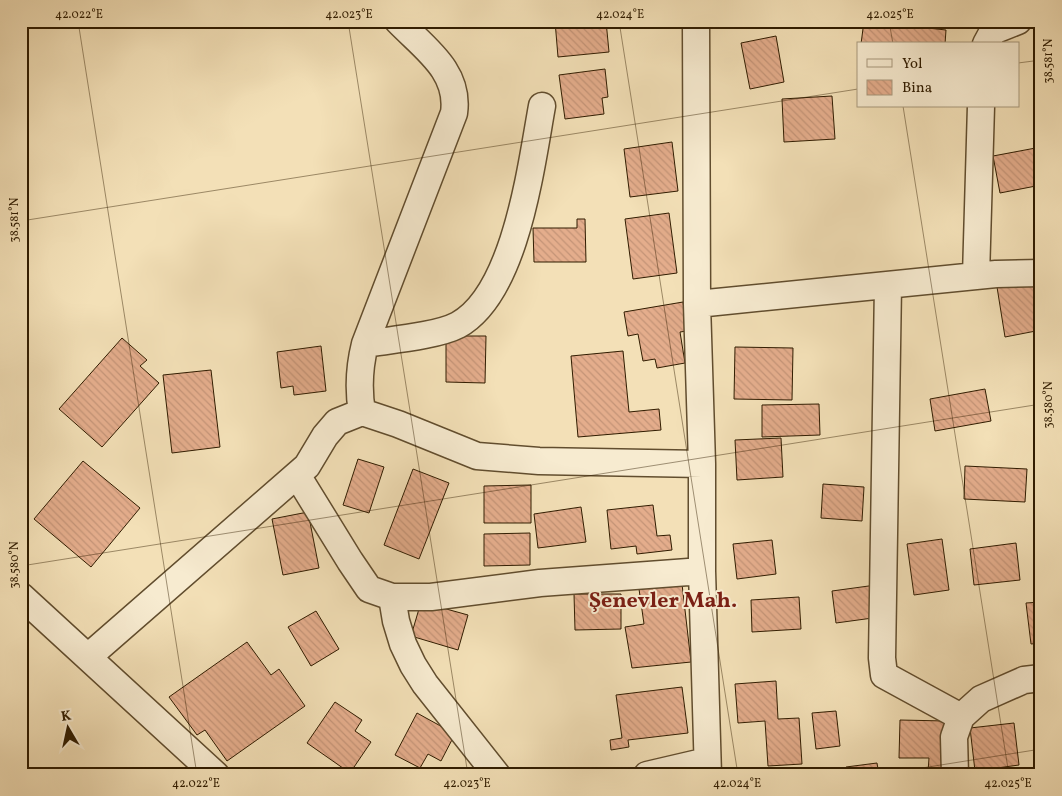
<svg xmlns="http://www.w3.org/2000/svg" width="1062" height="796" viewBox="0 0 1062 796" font-family="Vollkorn,serif">
<style>
.building{fill:url(#building-back-hatch);stroke:#301c00}
.lines{fill:none;stroke-linecap:round;stroke-linejoin:round}
.minor-casing{stroke:#614d2e;stroke-width:29}
.minor{stroke:#f7ebd0;stroke-width:26}
.ticks{fill:none;stroke:#301c00;stroke-width:1;stroke-opacity:0.45}
.labels{text-anchor:middle;dominant-baseline:central;stroke-width:4;stroke-linejoin:round;paint-order:stroke}
.district-label{font-size:22px;font-weight:bold;fill:#7a1f14;stroke:#f7ebd0}
.neatline{fill:none;stroke:#301c00;stroke-width:2}
.ticks-label{font-size:12px;text-anchor:middle;fill:#301c00}
</style>
<defs>
<pattern id="building-back-hatch" width="6" height="6" patternUnits="userSpaceOnUse" patternTransform="scale(1.25)"><rect width="6" height="6" fill="#e4ad8c"/><path d="M-1 5l2 2M0 0l6 6M5-1l2 2" fill="none" stroke="#c49477"/></pattern>
</defs>
<rect width="100%" height="100%" fill="#f3e0b7"/>
<filter id="stains"><feTurbulence type="fractalNoise" baseFrequency=".004" numOctaves="4"/><feColorMatrix values="0 0 0 0 .2 0 0 0 0 .09 0 0 0 0 .02 0 0 0 .5 -.17"/></filter>
<radialGradient id="worn" r=".72"><stop offset=".6" stop-color="#630" stop-opacity="0"/><stop offset="1" stop-color="#630" stop-opacity=".3"/></radialGradient>
<path class="building" d="M555,21H606L609,52L558,57Z
M864,21L946,30L945,44H861Z
M913,21H962V26Z
M776,36L784,82L750,89L741,43Z
M605,69L608,97L602,98L604,114L565,119L559,75Z
M832,96L835,139L784,142L782,99Z
M672,142L678,191L630,197L624,149Z
M1041,147V185L1000,193L993,156Z
M1040,197H1041V241H1036Z
M669,213L677,273L633,279L625,219Z
M577,219H585L586,262H534L533,228H577Z
M1041,279V330L1005,337L997,287Z
M683,302L687,331L680,332L685,363L657,368L655,359L643,361L638,334L628,336L624,312Z
M446,336H486L485,383L446,382Z
M122,338L147,360L140,366L159,383L102,447L59,409Z
M321,346L326,391L294,395L293,386L281,388L277,352Z
M735,347L793,348L792,400L734,399Z
M623,351L629,412L659,409L661,430L578,437L571,356Z
M211,370L220,447L172,453L163,375Z
M985,389L991,421L935,431L930,399Z
M819,404L820,435L762,437V405Z
M781,438L783,477L737,480L735,440Z
M358,459L384,467L369,513L343,505Z
M83,461L140,508L91,567L34,519Z
M965,466L1027,469L1025,502L964,499Z
M413,469L449,483L419,559L384,545Z
M823,484L864,487L862,521L821,518Z
M531,485V523H484V486Z
M653,505L657,536L670,535L672,550L637,554L636,546L611,549L607,510Z
M581,507L586,542L538,548L534,514Z
M308,512L319,568L283,575L272,519Z
M530,533V565L484,566V534Z
M942,539L949,590L914,595L907,544Z
M772,540L776,574L737,579L733,544Z
M1016,543L1020,580L974,585L970,549Z
M682,584L691,662L632,668L625,627L644,624L639,589Z
M876,585L880,617L836,623L832,591Z
M574,594H621V629L575,630Z
M799,597L801,629L752,632L751,600Z
M421,602L468,615L458,650L411,636Z
M1041,602V643L1031,644L1026,603Z
M316,611L339,649L311,666L288,627Z
M247,642L271,675L279,669L305,706L227,761L205,730L197,735L169,697Z
M776,681L778,719L799,718L802,764L768,766L765,721L738,723L735,684Z
M682,687L688,733L628,740L629,747L611,750L610,740L622,738L616,695Z
M335,702L362,720L355,731L371,742L350,773L307,743Z
M836,711L840,746L816,749L812,713Z
M417,713L455,734L441,761L428,754L420,768L395,755Z
M900,720L946,721L945,772H928L929,758H899Z
M1014,723L1019,765L975,771L970,728Z
M877,763L879,775H847L846,767Z
M331,768L342,775H327Z
M1002,769L1003,775H970V774Z"/>
<g class="lines">
<defs>
<path id="minor" d="M696,21L697,304L702,464V571L708,775
M986,44L993,31L1018,21
M976,276L981,106
M888,285L882,658L884,675L961,717
M697,304L996,274L1041,273
M365,344C390,340 437,336 458,325C516,293 531,166 542,106
M362,412C358,389 359,368 365,344L454,113C460,71 424,48 398,21
M297,475L350,561L369,589L392,597H431L540,583L702,571
M21,596L216,775
M392,597L396,621L403,644L413,665L425,684L497,775
M88,657L307,466L325,436L337,422L362,412L398,424L477,456L539,461L702,464
M647,775L707,761
M955,775L954,737L961,717L981,699L1024,680L1041,678"/>
</defs>
<use href="#minor" class="minor-casing"/>
<use href="#minor" class="minor"/>
</g>
<path class="ticks" d="M78,21L197,775M348,21L468,775M619,21L738,775M889,21L893,44M1018,63L1041,60M903,106L1009,775M21,221L858,89M21,566L1041,404M878,775L1041,749"/>
<g class="labels">
<g class="district-label">
<text x="663" y="601">Şenevler Mah.</text>
</g>
</g>
<rect width="1062" height="796" fill="none" stroke="#f3e0b7" stroke-width="55"/>
<rect x="857" y="42" width="162" height="65" fill="#f7ebd0" stroke="#a7987d"/>
<rect x="867" y="59" width="25" height="8" fill="#f7ebd0" stroke="#a7987d"/>
<text x="902" y="68" font-size="15" fill="#301c00">Yol</text>
<rect x="867" y="80" width="25" height="15" fill="url(#building-back-hatch)" stroke="#a7987d"/>
<text x="902" y="92" font-size="15" fill="#301c00">Bina</text>
<g transform="translate(68 728) rotate(351)" stroke="#f7ebd0" stroke-width="4" paint-order="stroke">
<path d="M0-4L9 19L0 12L-9 19Z" fill="#301c00"/>
<text y="-8" font-size="14" font-weight="bold" text-anchor="middle" fill="#301c00">K</text>
</g>
<rect x="28" y="28" width="1006" height="740" class="neatline"/>
<g class="ticks-label">
<text x="79" y="18">42.022°E</text>
<text x="349" y="18">42.023°E</text>
<text x="620" y="18">42.024°E</text>
<text x="890" y="18">42.025°E</text>
<text transform="translate(1048 61) rotate(-90)" y="4">38.581°N</text>
<text transform="translate(14 220) rotate(-90)" y="4">38.581°N</text>
<text transform="translate(1048 405) rotate(-90)" y="4">38.580°N</text>
<text transform="translate(14 565) rotate(-90)" y="4">38.580°N</text>
<text x="196" y="787">42.022°E</text>
<text x="467" y="787">42.023°E</text>
<text x="737" y="787">42.024°E</text>
<text x="1008" y="787">42.025°E</text>
</g>
<rect width="100%" height="100%" filter="url(#stains)"/>
<rect width="100%" height="100%" fill="url(#worn)"/>
</svg>
